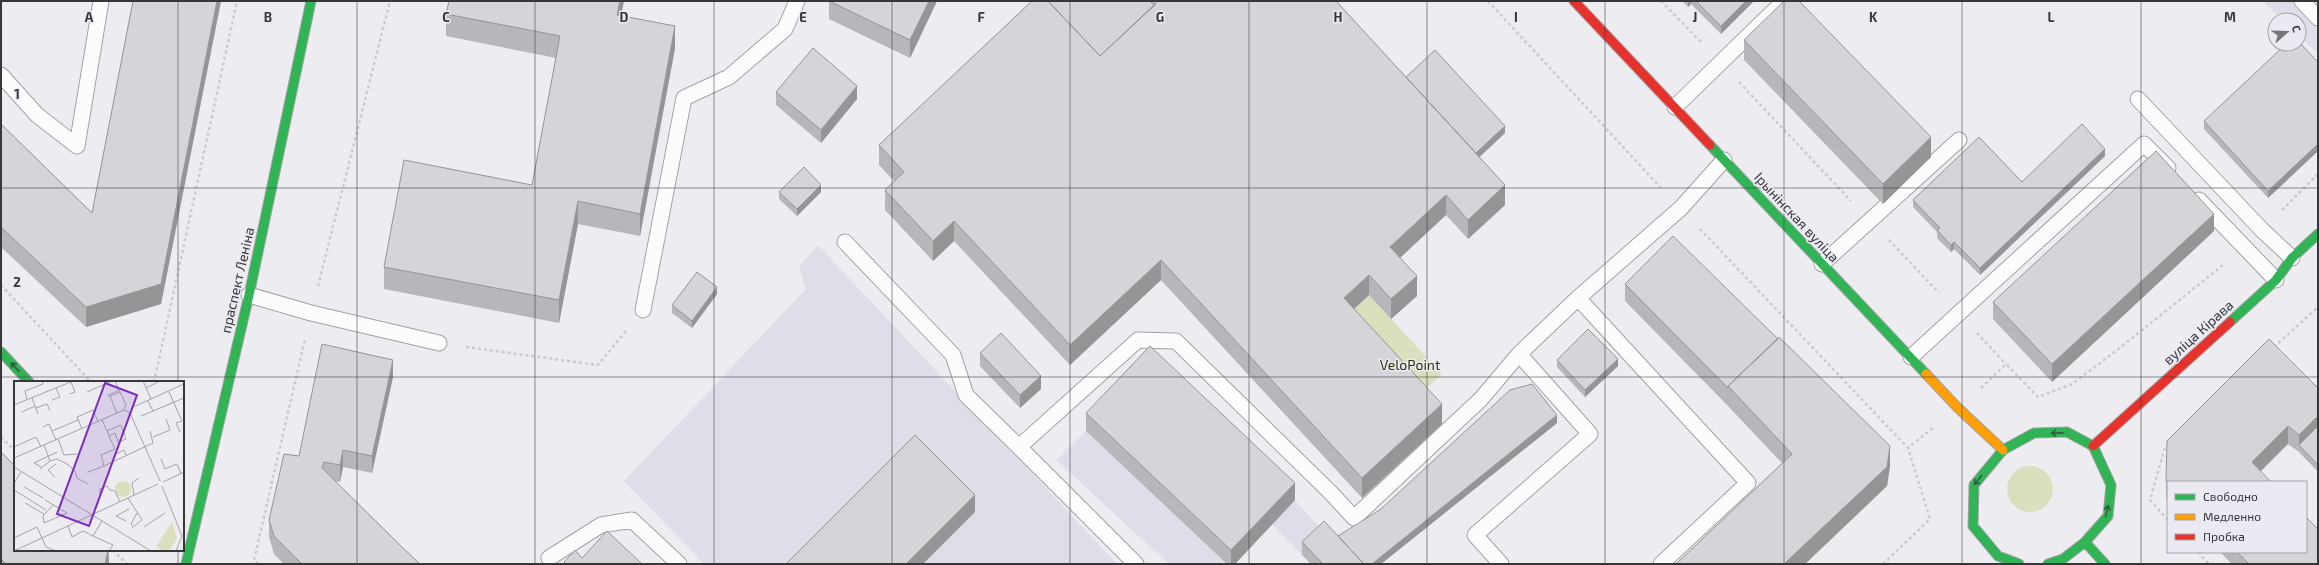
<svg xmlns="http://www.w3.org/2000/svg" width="2319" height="565" viewBox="0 0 2319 565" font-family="'Exo 2',sans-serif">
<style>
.built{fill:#dedde8}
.green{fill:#dcdfbd}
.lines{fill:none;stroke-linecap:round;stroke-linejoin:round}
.lane-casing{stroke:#a3a3a7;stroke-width:17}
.fast-casing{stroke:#a3a3a7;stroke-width:11}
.slow-casing{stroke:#a3a3a7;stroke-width:11}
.jam-casing{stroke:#a3a3a7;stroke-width:11}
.path{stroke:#cbcbcd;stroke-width:2.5;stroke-dasharray:3 3;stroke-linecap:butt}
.lane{stroke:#fcfcfd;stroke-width:15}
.fast{stroke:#30b455;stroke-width:9}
.slow{stroke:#ff9f0a;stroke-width:9}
.jam{stroke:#e5322d;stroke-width:9}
.wall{fill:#b7b7bb}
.shaded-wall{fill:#959598}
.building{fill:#d5d5d9;stroke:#959598}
.oneway{stroke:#355c42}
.grid{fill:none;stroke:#37373a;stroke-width:1;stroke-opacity:0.55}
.labels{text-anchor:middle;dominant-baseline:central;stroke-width:3;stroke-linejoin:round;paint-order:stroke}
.street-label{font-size:14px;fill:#37373a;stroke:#ebeaf3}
.park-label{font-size:14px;fill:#303200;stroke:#ebeaf3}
.inset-road{fill:none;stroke:#a4a4a8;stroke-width:1}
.view{fill:#7b2cbf;fill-opacity:0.15;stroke:#7b2cbf;stroke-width:2}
.inset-edge{fill:none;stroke:#37373a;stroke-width:2}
.grid-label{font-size:13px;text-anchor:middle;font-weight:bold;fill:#37373a;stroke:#ebeaf3;stroke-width:3;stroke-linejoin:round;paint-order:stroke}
</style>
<rect width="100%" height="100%" fill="#ececf1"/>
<path class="built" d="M2263,1H2318V54L2299,36V20H2282Z
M818,245L1117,564H704L624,481L806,289L799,267Z
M1086,431L1295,500L1352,564H1311L1272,524L1235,564H1169L1056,460Z"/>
<path class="green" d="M1369,295L1442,374L1417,397L1344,318Z
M2007 489a23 23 0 1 1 46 0a23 23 0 1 1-46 0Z"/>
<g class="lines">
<defs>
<path id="lane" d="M2302,1L2318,18
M1,75L37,115L77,146L101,1
M2138,99L2262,230L2292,258
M1675,107L1784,1
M2199,200L2276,280
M845,242L953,355L966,395L1019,447L1138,340L1176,341L1332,494L1354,518L1481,399L1519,354
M1822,264L1959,140
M249,295L311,313L439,343
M1578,298L1748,483L1661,564
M643,310L684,98L729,77L785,29L797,1
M1911,357L2144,144L2168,168
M1019,447L1136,564
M549,558L601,525L632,520L679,564
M1501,564L1475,535L1590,434L1519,354L1578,298L1681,208L1724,160"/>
<path id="fast" d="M1710,145L1926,374
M2230,322L2276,280L2292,258L2318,234
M1,352L29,382
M2085,542L2105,564
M186,564L249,295L311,1
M2019,564L1998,556L1973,526L1974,485L2003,450L2034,433L2067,432L2093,446L2111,485L2108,516L2085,542L2063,559L2048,564"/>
<path id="slow" d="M1926,374L1958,408L2003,450"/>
<path id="jam" d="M1574,1L1710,145
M2093,446L2230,322"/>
</defs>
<use href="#lane" class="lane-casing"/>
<use href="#fast" class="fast-casing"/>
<use href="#slow" class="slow-casing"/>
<use href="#jam" class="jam-casing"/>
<path class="path" d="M1488,1L1661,188
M1661,1L1701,42
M1739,82L1851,201
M2282,210L2318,174
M1700,229L1908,448
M1889,240L1939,293
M1,285L91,382
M318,286L390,1
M1977,333L2006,364
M466,347L598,365L626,331
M2274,347L2318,307
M154,382L237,1
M1981,388L2006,364L2038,397L2072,384L2116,351L2223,265
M1,437L15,451
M2168,520L2150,500L2165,447L2169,444
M113,550L127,564
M2198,552L2209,564
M258,564L254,560L305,339
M1883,564L1930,519L1908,448L1934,427"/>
<use href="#lane" class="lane"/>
<use href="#fast" class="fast"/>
<use href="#slow" class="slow"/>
<use href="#jam" class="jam"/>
</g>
<path class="wall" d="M133,1H221L161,304L86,327L1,247V124L92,213Z
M829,1H937L910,58L829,19Z
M1032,1H1336L1406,77L1505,133L1479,157L1505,205L1468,239L1446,215L1400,258L1417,296L1391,319L1369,295L1354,309L1442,424L1362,498L1161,280L1070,365L954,241L933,261L885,210V190L894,181L879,165V145Z
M1682,1H1754L1721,34L1691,4L1688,7Z
M446,14L621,15L675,48L640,236L578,224L559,323L384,289V267L532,185L556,58L446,36Z
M1744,40L1931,157L1883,204L1744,60Z
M2318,62V151L2268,198L2204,129V121Z
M776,92L857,99L821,143L776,105Z
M2105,156L1980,275L1954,249L1951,252L1937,238V232L1913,207V200L2022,182Z
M779,192H821L797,216L779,199Z
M2214,231L2052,382L1993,319V302Z
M1625,284L1890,466L1887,486L1805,564H1676L1782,463L1728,406L1625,301Z
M717,294L692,328L672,313V305Z
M980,353L1041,389L1020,408L980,366Z
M1557,360L1618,366L1585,397L1557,367Z
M393,377L372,473L343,467L340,482L335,481L403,548L420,564H284L274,554L269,537V520L299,456Z
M2318,388V472L2299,452L2288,444L2168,482V500L2166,498V481Z
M1086,413L1295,500L1235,564H1227L1086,431Z
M1557,423L1381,564H1311L1302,555V542L1338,536Z
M1,452L15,550H109V564H1Z
M2220,552H2306L2318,564H2232Z"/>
<path class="shaded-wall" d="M217,1H221L161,304L86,327V307Z
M620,1H624L617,37V15Z
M929,1H937L910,58V40Z
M1688,1H1691V4L1688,7Z
M1746,1H1754L1721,34V26Z
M675,26V48L640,236V214Z
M857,86V99L821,143V130Z
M1505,126V133L1470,166V159Z
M1931,137V157L1883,204V184Z
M2318,144V151L2268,198V191Z
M2105,149V156L1980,275V268Z
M821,185V192L797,216V209Z
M1505,185V205L1468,239V220Z
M1446,195V215L1390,267V247Z
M578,201V224L559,323V300Z
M2214,214V231L2052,382V364Z
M954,221V241L933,261V241Z
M1954,242V249L1951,252V245Z
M1161,260V280L1070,365V345Z
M1369,275V295L1344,318V298Z
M1417,276V296L1391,319V299Z
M717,287V294L692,328V321Z
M1618,359V366L1585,397V390Z
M393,360V377L372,473V456Z
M1041,376V389L1020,408V395Z
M1442,404V424L1362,498V478Z
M1557,415V423L1381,564H1372Z
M2318,416V433L2299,445V435Z
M2288,426V444L2252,480V462Z
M1890,446V466L1887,486L1805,564H1784Z
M343,450V467L340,482V465Z
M1295,483V500L1235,564H1231V550Z
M975,495V512L923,564H906Z
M108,550L109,564H105Z"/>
<path class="building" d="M133,1H217L161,284L86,307L1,227V124L92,213Z
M449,1H620L617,15L675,26L640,214L578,201L559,300L384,267L404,160L532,185L560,36L446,14Z
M829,1H929L910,40Z
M1032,1H1048L1100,56L1156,4L1153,1H1336L1505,185L1468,220L1446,195L1390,247L1417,276L1391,299L1369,275L1344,298L1442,404L1362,478L1161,260L1070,345L954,221L933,241L885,190L904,172L879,145Z
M1048,1H1150L1154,5L1100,56Z
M1696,1H1746L1721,26Z
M1784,1H1799L1931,137L1883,184L1744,40Z
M2299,42L2318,62V144L2268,191L2204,121L2286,44H2299Z
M813,48L857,86L821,130L776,92Z
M1435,50L1505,126L1476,153L1406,77Z
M2082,124L2105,149L1980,268L1954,242L1951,245L1937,230L1940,228L1913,200L1979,137L2022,182Z
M2156,151L2214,214L2052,364L1993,302Z
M804,167L821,185L797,209L779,192Z
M1673,236L1778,339L1728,386V388L1625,284Z
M697,272L717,287L692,321L672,305Z
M1588,329L1618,359L1585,390L1557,360Z
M1001,333L1041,376L1020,395L980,353Z
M1779,337L1890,446L1887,467L1784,564H1676L1792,454L1728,386Z
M2269,339L2318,388V416L2299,435L2288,426L2252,462L2271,482H2168V483L2166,481L2167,441Z
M322,344L393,360L372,456L343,450L340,465L324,462L322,468L403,548L420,564H302L274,536L269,520L284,454L299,456Z
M1150,346L1295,483L1231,550L1086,413Z
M1532,384L1557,415L1372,564H1364L1338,536L1381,509L1510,390Z
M2318,426V465L2299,445Z
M915,435L975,495L906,564H786Z
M1,452L15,466V550H108L105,564H6L1,559Z
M2306,517L2318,529V528V564H2249L2237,552H2306Z
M1324,521L1364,564H1323L1302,542Z
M607,531L642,564H566L564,562L575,550L582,558Z"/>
<defs><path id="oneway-shaft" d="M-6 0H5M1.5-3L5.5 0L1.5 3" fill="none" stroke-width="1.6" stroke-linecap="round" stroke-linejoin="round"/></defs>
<g class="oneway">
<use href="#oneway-shaft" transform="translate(15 367) rotate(-133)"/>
<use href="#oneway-shaft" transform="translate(2057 433) rotate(179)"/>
<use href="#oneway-shaft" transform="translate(1978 480) rotate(128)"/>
<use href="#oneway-shaft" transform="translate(2107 511) rotate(-77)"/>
</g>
<path class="grid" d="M178,1V382M357,1V564M535,1V564M714,1V564M892,1V564M1070,1V564M1249,1V564M1427,1V564M1605,1V564M1784,1V564M1962,1V564M2141,1V564M1,188H2318M1,377H2318M178,550V564"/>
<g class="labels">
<g class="street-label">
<text transform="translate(1797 217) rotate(47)">Ірынінская вуліца</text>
<text transform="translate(237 280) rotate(-77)">праспект Леніна</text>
<text transform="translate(2198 332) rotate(-42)">вуліца Кірава</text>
</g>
<g class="park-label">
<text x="1410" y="364">VeloPoint</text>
</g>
</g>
<g transform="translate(14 381)">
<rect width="170" height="170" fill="#ececf1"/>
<path d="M101 108a8 8 0 1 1 16 0a8 8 0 1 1-16 0ZM158,141L163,157L155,170H147L143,164Z" fill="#dcdfbd"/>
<path class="inset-road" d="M101,0L112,24M129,0L137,18M132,7L146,0M73,11L98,0M155,11L168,40L162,42L166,51M56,13L61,11L57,1M93,15L105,9M18,17L24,33M13,19L11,10L29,3L28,0M38,19L46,16L42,7M0,24L59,0M112,24L110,29L116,32M22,27L33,23L36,30M117,27L170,3M139,30L170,17M8,31L21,25M116,32L146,100M103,33L96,15L106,11M127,35L139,30L134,20M88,39L93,50L107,44L112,58L104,61L101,52L95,55L93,50M29,46L35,43L38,50M68,48L63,36L79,29L84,41M139,56L156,49L152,38M44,58L50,74L63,73M42,59L38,50L64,39M30,64L36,80L43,78L53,83L61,90L63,97L74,103M0,66L22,56L27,66M102,73L110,69L112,74M0,77L110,29M147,78L151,88L163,83L167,93M90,85L139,62L136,50M0,86L137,170M27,86L20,82L43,71M26,88L36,80M74,91L90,85L87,74L101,68L95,55M41,96L34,89L42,83M149,101L170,91M0,102L7,91M148,105L168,155L162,170M10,106L29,117M0,109L32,129M86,114V108L93,105L96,109L101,110L106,121M120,114L118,102L125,97M114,117L128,139L118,147M31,119L53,132L30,142L29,135L39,124M11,122L30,133M88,140L79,155L99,164L95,170M112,140L102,135L115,128M54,145L58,156L69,150L79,155M119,145L117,143L123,132M130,146L151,132M0,157L23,146L32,166L42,170M0,170L144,103"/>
<path class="view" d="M91,2L123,14L75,145L43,133Z"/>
<rect width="170" height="170" class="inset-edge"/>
</g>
<g class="grid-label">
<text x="89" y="22">A</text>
<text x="268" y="22">B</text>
<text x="446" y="22">C</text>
<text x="624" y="22">D</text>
<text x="803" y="22">E</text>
<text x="981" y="22">F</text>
<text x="1160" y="22">G</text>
<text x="1338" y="22">H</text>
<text x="1516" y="22">I</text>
<text x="1695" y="22">J</text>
<text x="1873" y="22">K</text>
<text x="2051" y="22">L</text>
<text x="2230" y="22">M</text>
<text x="17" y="99">1</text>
<text x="17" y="287">2</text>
</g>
<rect width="2319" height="565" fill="none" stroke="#37373a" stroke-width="4"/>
<rect x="2167" y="481" width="140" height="72" fill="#ebeaf3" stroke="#a3a2a9"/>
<rect x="2175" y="494" width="20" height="6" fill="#30b455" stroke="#a3a2a9"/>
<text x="2203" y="501" font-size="12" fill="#37373a">Свободно</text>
<rect x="2175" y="514" width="20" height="6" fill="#ff9f0a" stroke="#a3a2a9"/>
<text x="2203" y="521" font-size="12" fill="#37373a">Медленно</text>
<rect x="2175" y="534" width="20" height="6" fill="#e5322d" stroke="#a3a2a9"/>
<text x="2203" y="541" font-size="12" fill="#37373a">Пробка</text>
<g transform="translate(2287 32) rotate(70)"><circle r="19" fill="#ebeaf3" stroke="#a3a2a9"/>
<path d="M0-3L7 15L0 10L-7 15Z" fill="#76767a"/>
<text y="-6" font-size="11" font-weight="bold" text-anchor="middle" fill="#37373a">С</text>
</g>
</svg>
